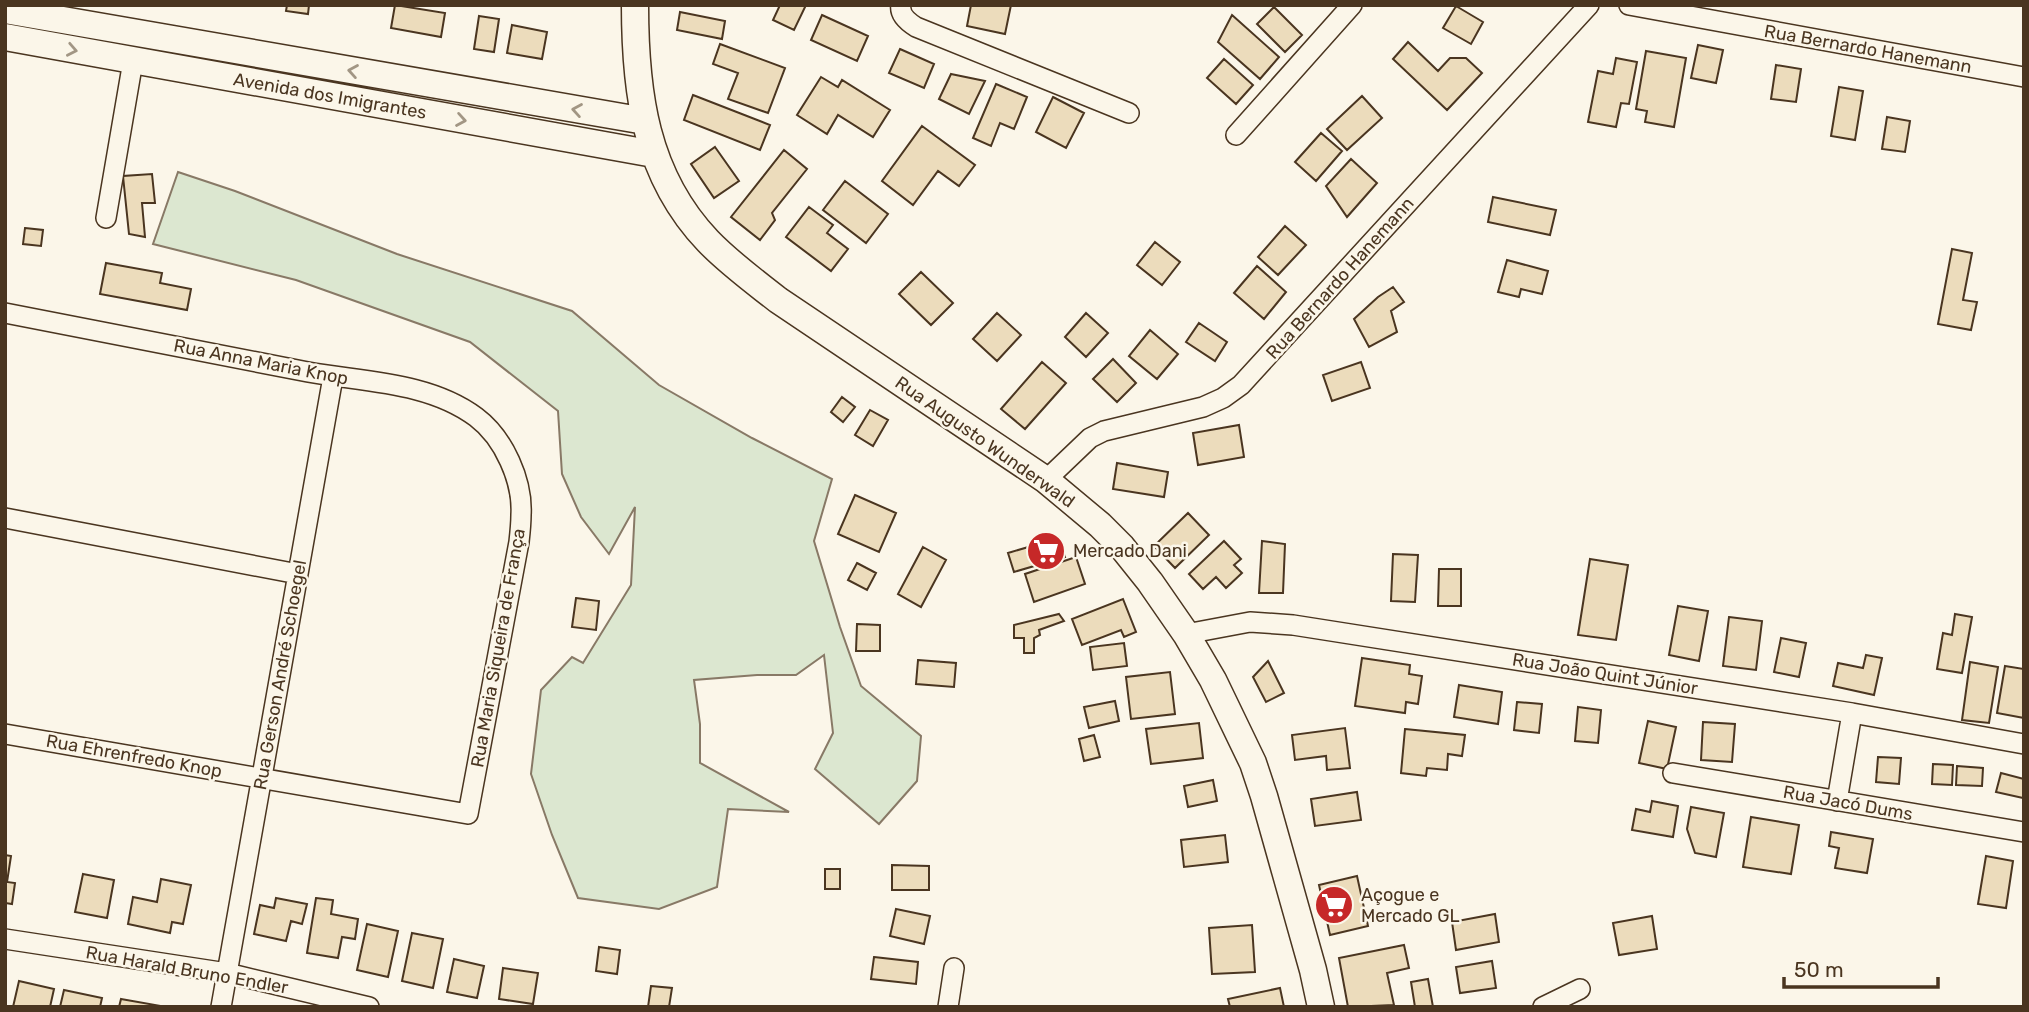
<svg xmlns="http://www.w3.org/2000/svg" width="2029" height="1012" viewBox="0 0 2029 1012" font-family="Rubik,sans-serif">
<style>
.green{fill:#dce7d0;stroke:#887966;stroke-width:2}
.building{fill:#ecdcbc;stroke:#4a3520;stroke-width:2}
.lines{fill:none;stroke-linecap:round;stroke-linejoin:round}
.street-casing{stroke:#4a3520;stroke-width:22}
.secondary-casing{stroke:#4a3520;stroke-width:29}
.street{stroke:#fbf6e9;stroke-width:19}
.secondary{stroke:#fbf6e9;stroke-width:26}
.oneway{stroke:#a29684}
.labels{text-anchor:middle;dominant-baseline:central;stroke-width:5;stroke-linejoin:round;paint-order:stroke}
.street-label{font-size:18px;fill:#4a3520;stroke:#fbf6e9}
.poi-label{font-size:18px;fill:#4a3520;stroke:#fbf6e9;text-anchor:start}
</style>
<rect width="100%" height="100%" fill="#fbf6e9"/>
<path class="green" d="M178,172L235,191L397,254L572,311L659,385L752,438L832,479L814,541L840,627L861,686L921,736L917,781L879,824L815,769L833,733L824,655L796,675H757L694,680L700,724V763L789,812L728,809L717,887L659,909L578,898L552,835L531,774L541,690L572,657L583,663L631,585L635,507L609,554L581,517L562,474L558,411L470,342L296,280L153,244Z"/>
<path class="building" d="M287,5H309L308,14L286,11Z
M395,5L445,13L441,37L391,28Z
M780,5H806L794,30L773,20Z
M971,5H1011L1005,34L967,26Z
M1456,6L1483,22L1471,44L1443,28Z
M1274,7L1302,35L1285,52L1257,24Z
M680,12L725,21L722,39L677,30Z
M822,15L868,36L857,61L811,40Z
M1232,15L1279,57L1260,79L1218,42Z
M479,16L499,19L494,52L474,49Z
M512,25L547,32L542,59L507,53Z
M1408,42L1438,71L1450,58H1466L1482,73L1447,110L1393,59Z
M720,44L785,68L768,113L728,99L738,73L713,64Z
M1698,45L1723,50L1716,83L1691,78Z
M900,49L934,64L924,88L889,73Z
M1646,51L1686,58L1674,127L1645,122L1647,111L1636,109Z
M1616,58L1637,62L1629,104L1621,103L1616,127L1588,122L1598,71L1613,74Z
M1224,59L1253,85L1236,104L1207,78Z
M1776,65L1801,69L1796,102L1771,99Z
M951,74L985,81L969,114L939,99Z
M821,77L838,87L842,80L890,110L873,137L838,115L827,134L797,115Z
M996,84L1027,97L1014,129L1000,123L991,146L973,138Z
M1839,87L1863,91L1855,140L1831,136Z
M693,95L770,125L760,150L684,120Z
M1362,96L1382,118L1347,150L1327,129Z
M1053,97L1084,113L1066,148L1036,132Z
M1887,117L1910,121L1905,152L1882,149Z
M922,126L975,165L959,186L938,171L913,205L882,181Z
M1321,133L1342,151L1316,181L1295,162Z
M715,147L739,181L714,198L691,164Z
M784,150L807,169L772,213L775,220L760,240L731,217Z
M1351,159L1377,183L1347,217L1326,186Z
M152,174L155,203H142L145,237L129,234L123,176Z
M845,181L888,214L866,243L823,210Z
M1493,197L1556,210L1550,235L1488,222Z
M809,207L833,225L827,233L848,249L831,271L786,237Z
M1285,226L1306,245L1278,275L1258,257Z
M25,228L43,230L41,246L23,244Z
M1155,242L1180,262L1162,285L1137,265Z
M1952,249L1972,253L1963,300L1977,302L1971,330L1938,324Z
M1507,260L1548,271L1542,294L1521,289L1519,297L1498,292Z
M106,263L162,273L160,283L191,289L187,310L100,294Z
M1257,266L1286,292L1264,319L1234,293Z
M921,272L953,303L931,325L899,294Z
M1393,287L1404,302L1391,311L1397,332L1369,347L1354,319L1378,297Z
M997,313L1021,335L997,361L973,339Z
M1086,313L1108,333L1086,357L1065,337Z
M1199,323L1227,342L1215,361L1186,342Z
M1150,330L1178,354L1157,379L1129,356Z
M1113,359L1136,383L1117,402L1093,379Z
M1042,362L1066,383L1025,429L1001,409Z
M1361,362L1370,388L1332,401L1323,375Z
M842,397L855,407L843,422L831,412Z
M870,410L888,420L873,446L855,435Z
M1239,425L1244,457L1198,465L1193,433Z
M1117,463L1168,472L1164,497L1113,489Z
M855,495L896,513L879,552L838,534Z
M1188,513L1209,535L1175,568L1154,546Z
M1059,538L1065,557L1014,572L1008,553Z
M1224,541L1241,559L1234,565L1242,573L1226,588L1216,577L1203,589L1189,574Z
M1262,541L1285,544L1283,593H1259Z
M923,547L946,560L921,607L898,594Z
M1393,554L1418,555L1415,602L1391,601Z
M1076,557L1085,584L1034,602L1025,574Z
M1590,559L1628,565L1616,640L1578,635Z
M857,563L876,573L867,590L848,580Z
M1439,569H1461V606H1438Z
M576,598L599,601L596,630L572,627Z
M1123,599L1136,632L1124,637L1121,630L1082,645L1072,619Z
M1678,606L1708,611L1699,661L1669,655Z
M1059,614L1064,621L1039,630L1040,635L1034,638V653H1024V638H1014V625Z
M1955,614L1972,617L1962,673L1937,669L1943,633L1952,635Z
M1729,617L1762,621L1756,670L1723,666Z
M857,624L880,625V651H856Z
M1781,638L1806,643L1799,677L1774,672Z
M1124,643L1127,666L1093,670L1090,647Z
M1866,655L1882,658L1874,695L1833,686L1838,663L1863,668Z
M1362,658L1410,665L1409,674L1422,676L1418,704L1406,702L1405,713L1355,706Z
M918,660L956,663L954,687L916,684Z
M1268,661L1284,693L1266,702L1253,677Z
M1970,662L1998,667L1989,723L1962,720Z
M2005,666L2024,669V718L1997,713Z
M1170,672L1175,714L1131,719L1126,677Z
M1459,685L1502,692L1498,724L1454,717Z
M1115,701L1119,721L1089,728L1084,707Z
M1517,702L1542,704L1539,733L1514,730Z
M1578,707L1601,710L1598,743L1575,741Z
M1648,721L1676,727L1667,769L1639,763Z
M1703,722L1735,724L1732,762L1701,760Z
M1199,723L1203,758L1151,764L1146,729Z
M1345,728L1350,768L1327,770L1326,756L1295,760L1292,735Z
M1405,729L1465,735L1462,756L1448,754L1447,770L1427,768L1426,776L1401,773Z
M1094,735L1100,757L1084,761L1079,739Z
M1878,757L1901,758L1899,784L1876,782Z
M1933,764L1953,765L1952,785L1932,784Z
M1957,766L1983,768L1982,786L1956,785Z
M2001,773L2024,779L2023,798L1996,792Z
M1213,780L1217,801L1188,807L1184,786Z
M1357,792L1361,820L1315,826L1311,799Z
M1652,801L1678,806L1673,837L1632,830L1636,809L1650,812Z
M1691,807L1724,813L1716,857L1695,853L1687,829Z
M1751,817L1799,825L1791,874L1743,867Z
M1831,832L1873,839L1867,873L1835,868L1839,848L1829,846Z
M1225,835L1228,862L1184,867L1181,840Z
M5,855L11,856L7,882L15,883L12,904L5,903Z
M1986,856L2013,861L2006,908L1978,904Z
M892,865L929,866V890H892Z
M825,869H840V889H825Z
M83,874L114,880L107,918L75,912Z
M1357,876L1368,926L1330,935L1319,885Z
M161,879L191,885L183,924L172,922L170,933L128,924L133,897L157,902Z
M276,898L307,904L302,924L291,921L286,941L254,934L260,905L274,908Z
M316,898L333,900L331,914L358,919L355,939L342,937L338,958L307,953Z
M896,909L930,916L924,944L890,936Z
M1495,914L1499,942L1456,950L1452,922Z
M1652,916L1657,949L1619,955L1613,923Z
M367,924L398,931L388,977L357,970Z
M1252,925L1255,972L1212,974L1209,928Z
M412,933L443,939L433,988L402,981Z
M1404,945L1409,968L1387,973L1394,1005L1348,1007L1339,958Z
M599,947L620,950L617,974L596,971Z
M874,957L918,962L916,984L871,979Z
M454,959L484,966L477,998L447,992Z
M1492,961L1496,988L1460,993L1456,967Z
M503,968L538,973L533,1004L499,999Z
M1428,979L1433,1007H1415L1411,982Z
M19,981L54,989L50,1007H13Z
M651,986L672,988L669,1007H648Z
M1280,988L1284,1007H1230L1228,999Z
M64,990L102,998L100,1007H60Z
M121,999L161,1006V1007H119Z"/>
<g class="lines">
<defs>
<path id="street" d="M901,5C899,15 908,22 916,27L1129,113
M1629,5L2024,77
M1236,135L1352,5
M106,218L133,61
M5,313C106,333 207,352 308,372C364,382 429,382 476,417C504,438 523,481 521,515C521,524 520,533 519,542L468,814L5,734
M1046,480L1090,438L1104,431L1203,407L1223,398L1241,385L1589,5
M5,518L298,574
M1186,634L1250,622L1293,625L1852,713L2024,744
M1673,773L2024,832
M1837,801L1852,713
M5,939L227,973L369,1007
M221,1007L333,377
M948,1007L954,968
M1543,1007L1580,989"/>
<path id="secondary" d="M635,5C635,92 645,175 708,241C729,263 754,281 778,300L1046,480L1100,525L1122,547L1150,582L1186,634L1213,680L1253,763L1264,796L1313,970L1321,1007
M5,10L645,121
M5,37L654,154"/>
</defs>
<use href="#street" class="street-casing"/>
<use href="#secondary" class="secondary-casing"/>
<use href="#street" class="street"/>
<use href="#secondary" class="secondary"/>
</g>
<defs><path id="oneway-chevron" d="M-2-3.5L2.5 0L-2 3.5" fill="none" stroke-width="1.6" stroke-linecap="round" stroke-linejoin="round" transform="scale(1.75)"/></defs>
<g class="oneway">
<use href="#oneway-chevron" transform="translate(72 50) rotate(11)"/>
<use href="#oneway-chevron" transform="translate(353 71) rotate(-170)"/>
<use href="#oneway-chevron" transform="translate(577 110) rotate(-170)"/>
<use href="#oneway-chevron" transform="translate(461 120) rotate(10)"/>
</g>
<defs>
<symbol id="supermarket-disc" viewBox="-11 -11 22 22"><circle r="9.5" fill="#c62828" stroke="#fbf6e9"/><path d="M-6-5.5h2.5l.6 2H6L4.5 2H-2.5L-4.4-4H-6ZM-1.5 3.2a1.3 1.3 0 1 0 .1 0ZM3 3.2a1.3 1.3 0 1 0 .1 0Z" fill="#fff"/></symbol>
</defs>
<g fill-rule="evenodd">
<use href="#supermarket-disc" x="1024" y="529" width="44" height="44"/>
<use href="#supermarket-disc" x="1312" y="883" width="44" height="44"/>
</g>
<g class="labels">
<g class="street-label">
<text transform="translate(1868 49) rotate(10)">Rua Bernardo Hanemann</text>
<text transform="translate(330 96) rotate(10)">Avenida dos Imigrantes</text>
<text transform="translate(1340 278) rotate(-48)">Rua Bernardo Hanemann</text>
<text transform="translate(261 362) rotate(11)">Rua Anna Maria Knop</text>
<text transform="translate(985 442) rotate(35)">Rua Augusto Wunderwald</text>
<text transform="translate(498 648) rotate(-80)">Rua Maria Siqueira de França</text>
<text transform="translate(1605 674) rotate(9)">Rua João Quint Júnior</text>
<text transform="translate(280 675) rotate(-80)">Rua Gerson André Schoegel</text>
<text transform="translate(134 756) rotate(10)">Rua Ehrenfredo Knop</text>
<text transform="translate(1848 803) rotate(10)">Rua Jacó Dums</text>
<text transform="translate(187 970) rotate(10)">Rua Harald Bruno Endler</text>
</g>
<g class="poi-label">
<text x="1073" y="551">Mercado Dani</text>
<text x="1361" y="895">Açogue e<tspan x="1361" dy="21">Mercado GL</tspan></text>
</g>
</g>
<rect width="2029" height="1012" fill="none" stroke="#4a3520" stroke-width="14"/>
<path d="M1784 977v10h154v-10" fill="none" stroke="#4a3520" stroke-width="3.5"/>
<text x="1794" y="977" font-size="21" fill="#4a3520" stroke="#fbf6e9" stroke-width="5" paint-order="stroke">50 m</text>
</svg>
